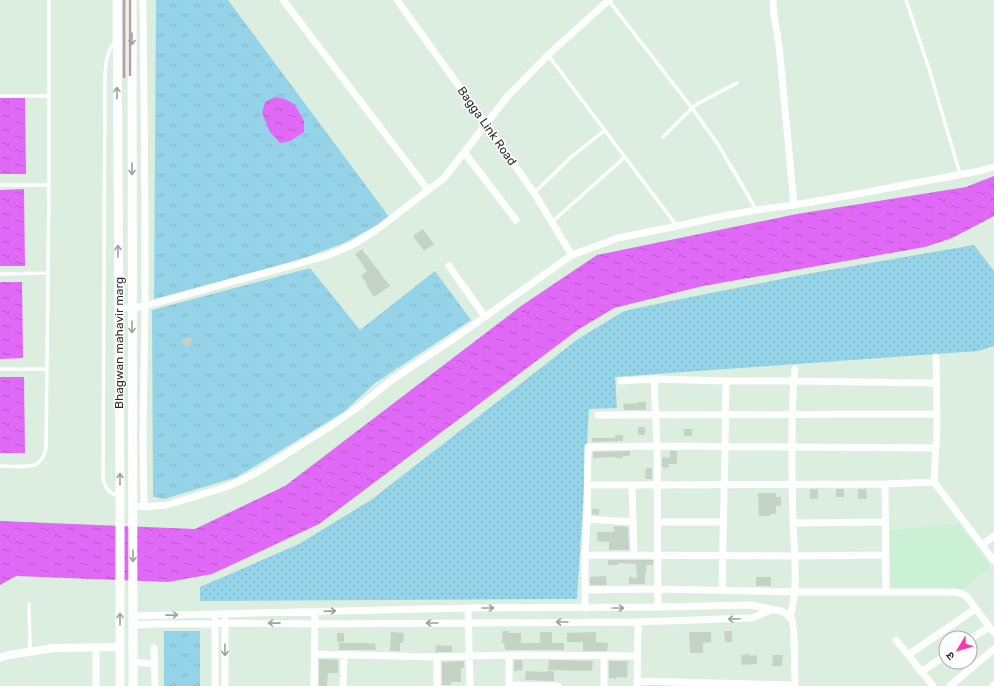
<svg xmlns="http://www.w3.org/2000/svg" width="994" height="686" viewBox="0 0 994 686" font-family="Rubik,'Noto Sans Devanagari',sans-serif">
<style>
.education{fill:#cbf1d4}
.grass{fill:url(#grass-dots)}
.park{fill:url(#park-tufts)}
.water{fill:url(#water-ripples)}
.building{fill:#c5d3c7}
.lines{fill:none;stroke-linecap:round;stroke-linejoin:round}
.service{stroke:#fff;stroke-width:3.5}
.minor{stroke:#fff;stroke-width:7}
.tertiary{stroke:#fff;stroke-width:8}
.secondary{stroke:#fff;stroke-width:9}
.rail{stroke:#b79eac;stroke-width:2.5}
.oneway{stroke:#a0a0a0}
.labels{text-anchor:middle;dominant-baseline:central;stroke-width:3;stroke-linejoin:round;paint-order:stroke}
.street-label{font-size:12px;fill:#2b2b2b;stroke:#fff}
</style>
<defs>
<pattern id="grass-dots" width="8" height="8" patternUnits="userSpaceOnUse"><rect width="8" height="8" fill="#95d4e8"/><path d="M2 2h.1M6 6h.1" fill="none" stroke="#81b6c7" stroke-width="1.8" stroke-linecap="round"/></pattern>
<pattern id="park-tufts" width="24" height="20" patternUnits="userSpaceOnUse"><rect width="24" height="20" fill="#95d4e8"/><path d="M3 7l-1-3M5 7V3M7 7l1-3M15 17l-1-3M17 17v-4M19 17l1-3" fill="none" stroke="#81b6c7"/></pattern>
<pattern id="water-ripples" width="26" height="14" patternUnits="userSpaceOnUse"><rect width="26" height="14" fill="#e169f7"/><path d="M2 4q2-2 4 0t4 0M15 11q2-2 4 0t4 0" fill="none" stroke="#b757c8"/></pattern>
</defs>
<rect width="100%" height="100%" fill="#dceedf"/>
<path class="education" d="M959,524L990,567L960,592L891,591L890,530Z"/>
<path class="grass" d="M974,245L994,271V346L978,351L615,377L617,408L589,409L577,599L200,601V587L299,544L371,500L578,339L624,311L676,300L807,274Z"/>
<path class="park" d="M156,0H228L390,218L344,243L296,261L154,299Z
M310,268L360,330L435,271L471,320L375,383L344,412L237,477L164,499L153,497L152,310Z
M164,631H200V686H164Z"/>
<path class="water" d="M275,97L285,99L295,105L304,121V132L290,141L280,143L270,132L262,113L265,102Z
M0,98H25L26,174H0Z
M994,176V216L952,238L925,247L703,286L614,308L579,329L319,524L212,574L168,582L16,576L0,585V521L195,529L285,486L521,306L597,255L797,214L966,187Z
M24,189L25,266H0V190Z
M0,282H22L23,358L0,359Z
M0,377H24L25,453H0Z"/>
<path class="building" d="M423,229L434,244L424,251L413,236Z
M362,249L390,286L374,297L366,285L367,284L361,276L367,271L355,254Z
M185,337H189L192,340L190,346H187L183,344L182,340Z
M638,402H646V410H624L623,404L638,403Z
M638,427H645V435H638Z
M684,429H692V436H684Z
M615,435H623V441L592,442V438H615Z
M630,451V456H623V458H616V457L593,458V452Z
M670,451H677V464H669L668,468L662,467V457L670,458Z
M646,468H652V479H645Z
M810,489H818V499H810Z
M836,489H844V497H836Z
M858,489H866L867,499H858Z
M758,493H776V497H781V506H776V514H770V516H759Z
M592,509H599V515L592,514Z
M614,526L628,527L629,550H609V542L597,541V532H614Z
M608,560H653V565H646V574H645V584H629V577L637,578L636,564L618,563V565H608Z
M606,576L607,585H590V577Z
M756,577H771V586H756Z
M503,631H509V633H521V643H540V632H552V643H564V650H505L504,643H502Z
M724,631H732V642H725Z
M391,632L404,633L403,643H400V651H390Z
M596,632V642L608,643L607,651H583V642H567V633Z
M689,632H711V642L703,643V653H690Z
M337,633H344V642H337Z
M339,643H369V644L375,643L376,650H339Z
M436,645L452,646V652H435Z
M750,654V656L757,655V664L742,665L741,655Z
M773,655H783L782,666H772Z
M319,659L338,660V673H328L327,686H319Z
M514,660H522L523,670L514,671Z
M549,660L593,661L592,671L548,670Z
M464,661V668H461V682H451V685H442V662Z
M609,661H628L627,678L616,677V679L609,678Z
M526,671L546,672V671H554V681L525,680Z"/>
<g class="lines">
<path class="service" d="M906,0L930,72L960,174
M609,1L692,108L719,146L756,209
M115,41C107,52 106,61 105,74L103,479C106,490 109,492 119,497
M548,55L677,226
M0,96H49
M663,137L692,108L697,104L737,83
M0,185H49
M534,193L570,158L605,130
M552,222L625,157
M0,274L48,273
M0,369H47
M0,466C10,466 30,469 38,463C43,459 44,455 46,449L49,185V0
M29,604L30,651"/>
<path class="minor" d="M143,0L145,206V306L143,435L144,507
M283,0L428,190
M397,0L486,124L534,193L572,255
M773,0L774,16L779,45L794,205
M464,152L516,220
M449,266L485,317
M118,308H132L145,306L329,255L352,245L375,231L444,178L507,97L548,55L609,0
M936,357L937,427L934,482L994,561
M654,379L657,446L658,607
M621,381L654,379L726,381H793L936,383
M598,415L936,414
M885,484L886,592
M588,485H632L885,484L934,482
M632,485L634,555
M133,506L144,507L167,505L226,487L240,481L256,473L334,424L358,407L393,379L462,333L572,255L618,238L677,226L718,217L756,210L794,205L863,193L909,184L979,171L994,167
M587,519L633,522
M657,522H723
M793,523L885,522
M982,545L994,536
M585,555L795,556L886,555
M585,590L658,589L795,592H954L961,593L967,597L994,633
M722,590L725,447L726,381
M468,608L470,686
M585,608V555L587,519L588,447L657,446L935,448
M133,616L468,608L658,607L750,605L781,611L787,614L792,620L794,634L795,686
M790,617C799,587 794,553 793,522C792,496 792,469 792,443C792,418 792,394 795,369
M133,625L154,624H215L225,623L315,624L638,622L752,618L771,610
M970,639L989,627
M896,640L933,686
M154,648L155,686
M314,654L437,657L509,655L638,656
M509,655V686
M908,655L975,609
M604,656V686
M133,662L155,664
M921,672L946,655
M637,681L795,685
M509,685L558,686
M96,686V648
M215,686V620
M225,686V620
M314,686L315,612
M343,686L344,655
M437,686V657
M637,686L638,622
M950,686L994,649
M993,686L994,685"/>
<path class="tertiary" d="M0,658L9,655L54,648L120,647"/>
<path class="secondary" d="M117,0L120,498V686
M132,0L133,686"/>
<path class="rail" d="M130,75V0
M124,77V0"/>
</g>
<defs><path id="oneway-shaft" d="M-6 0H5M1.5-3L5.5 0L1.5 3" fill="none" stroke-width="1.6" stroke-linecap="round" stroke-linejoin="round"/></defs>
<g class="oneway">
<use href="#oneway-shaft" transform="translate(132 39) rotate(90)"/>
<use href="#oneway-shaft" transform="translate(117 93) rotate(-90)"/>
<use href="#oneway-shaft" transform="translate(132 169) rotate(90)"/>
<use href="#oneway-shaft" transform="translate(118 251) rotate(-90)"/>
<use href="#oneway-shaft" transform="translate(132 327) rotate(90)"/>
<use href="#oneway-shaft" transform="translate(120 479) rotate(-90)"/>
<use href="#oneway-shaft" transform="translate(133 556) rotate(90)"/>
<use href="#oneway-shaft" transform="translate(488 608)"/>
<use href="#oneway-shaft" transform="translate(618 608)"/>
<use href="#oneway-shaft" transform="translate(330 611) rotate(-2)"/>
<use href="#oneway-shaft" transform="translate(172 615) rotate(-1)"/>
<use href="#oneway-shaft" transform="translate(120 619) rotate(-90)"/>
<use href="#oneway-shaft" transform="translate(734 619) rotate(178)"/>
<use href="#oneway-shaft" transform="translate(562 622) rotate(180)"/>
<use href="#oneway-shaft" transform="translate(274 623) rotate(-179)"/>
<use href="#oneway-shaft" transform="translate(432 623) rotate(180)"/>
<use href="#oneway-shaft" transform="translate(225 650) rotate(90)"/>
</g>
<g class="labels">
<g class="street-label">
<text transform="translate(487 126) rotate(55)">Bagga Link Road</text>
<text transform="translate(119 343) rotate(-90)">Bhagwan mahavir marg</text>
</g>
</g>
<g transform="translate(958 650) rotate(232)"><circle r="19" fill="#ffffff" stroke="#aaaaaa"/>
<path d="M0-3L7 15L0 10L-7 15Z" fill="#ff38b1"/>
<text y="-6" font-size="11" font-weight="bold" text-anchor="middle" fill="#2b2b2b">उ</text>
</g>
</svg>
